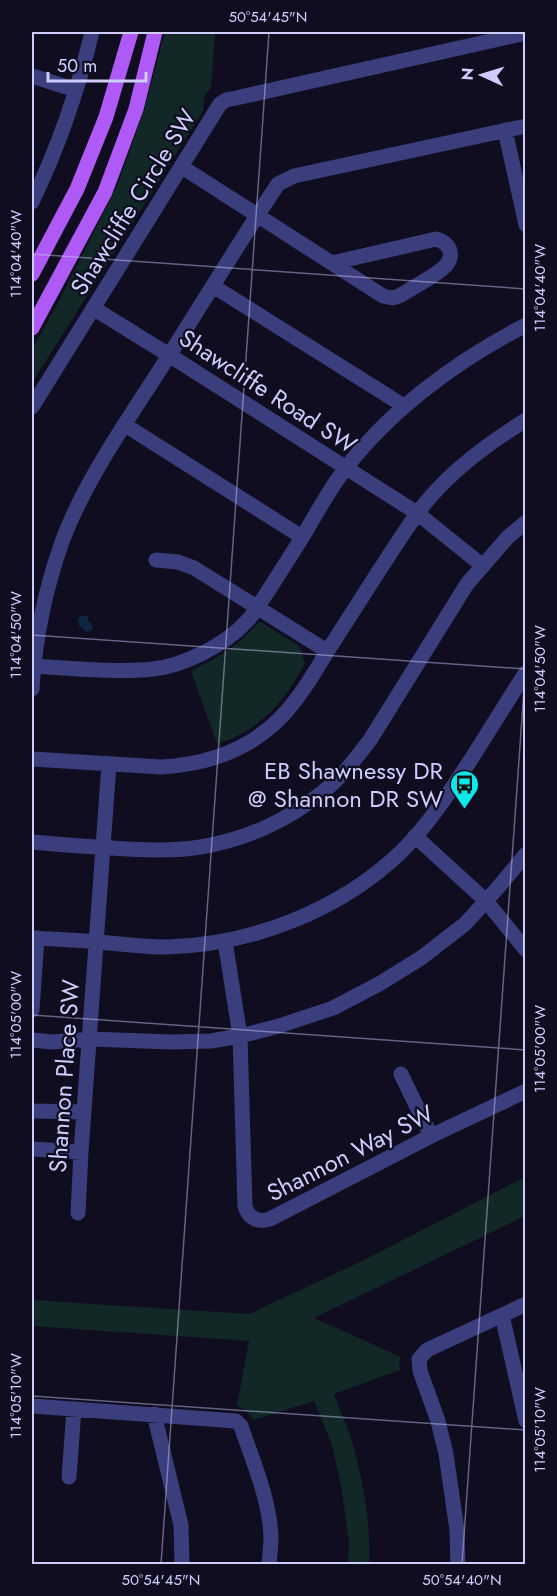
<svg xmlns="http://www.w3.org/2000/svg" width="557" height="1596" viewBox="0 0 557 1596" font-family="Jost,sans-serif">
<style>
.green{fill:#112826}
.water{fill:#0e2642}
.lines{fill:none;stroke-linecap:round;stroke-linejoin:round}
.minor{stroke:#3b3e7c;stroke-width:15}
.major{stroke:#af5af7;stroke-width:15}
.ticks{fill:none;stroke:#cfcdfd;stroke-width:1.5;stroke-opacity:0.45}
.labels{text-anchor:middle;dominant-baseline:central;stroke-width:4.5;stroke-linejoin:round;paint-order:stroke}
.street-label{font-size:24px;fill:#cfcdfd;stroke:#0f0d1f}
.poi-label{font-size:24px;fill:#cfcdfd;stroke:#0f0d1f;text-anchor:end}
.neatline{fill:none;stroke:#cfcdfd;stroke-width:2}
.ticks-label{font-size:15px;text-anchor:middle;fill:#cfcdfd}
</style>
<rect width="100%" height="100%" fill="#0f0d1f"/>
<path class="green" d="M165,32H215L211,87L204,97L203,111L32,383V349L58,303L118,184L144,110Z
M259,621L299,646L305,663C291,691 268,721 239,735C232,739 224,741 217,744L191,671C216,659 242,644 259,621Z
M525,1177V1216L314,1318L401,1357L399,1362L400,1370L334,1394C339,1409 346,1423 351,1438C363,1479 371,1522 369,1564H348L349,1543L342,1491L332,1445L314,1401L253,1420L247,1412L237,1405L249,1341L32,1326V1300L249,1314L362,1261Z"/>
<path class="water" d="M82,615L88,617V621L92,624L93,628L92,630L87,632L79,626L78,619Z"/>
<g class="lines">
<path class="minor" d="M32,76L76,90
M505,130L526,225
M182,167L383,296L393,298L399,296C410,289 441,273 447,264C450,260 451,255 450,251C448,244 443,241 436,239L332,263
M32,202C58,148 78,90 92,32
M213,286L404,406
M93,308L169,355L417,513L483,566
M32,407L220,104L226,100L236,98L526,33
M125,425L302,537
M156,560L178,562L194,568L327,651
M33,666C71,668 116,673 153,669C183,666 225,645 246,622C250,618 254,613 257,608C274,582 290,557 306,531C316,514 326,496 337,480C383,415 455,361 526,325
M32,689C35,638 45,590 62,542C86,477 131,416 168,357C205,299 240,241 278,184L294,176L526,126
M32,759L161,767C215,764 262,745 295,701C309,683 320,663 332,644C360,601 387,557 416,515C444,476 485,445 526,420
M415,836L486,901L526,950
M32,842C63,845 95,847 127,849C151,850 176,851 200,847C245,840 289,820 324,791C342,777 356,758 370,740L467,584L508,537L526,522
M32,938C54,939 77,940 99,942C122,944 145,947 167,947C252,945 341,910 402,851C431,822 453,787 475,753C492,726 509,699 526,672
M225,941L240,1036L245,1206C248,1218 258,1223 270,1219L431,1136L526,1091
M32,1010L37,938
M32,1040L52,1042L90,1039L171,1042L211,1041L240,1036L279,1026L333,1008L379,984L421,958L465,924L495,891L526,854
M401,1074L431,1136
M32,1111L84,1112
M32,1149L81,1152
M78,1213L81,1152L109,764
M502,1315L526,1421
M32,1406L236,1421L241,1426C253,1462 269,1497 271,1536C271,1545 270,1555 269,1564
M154,1414L181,1525L182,1564
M69,1477L74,1409
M458,1564L457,1530L446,1454L438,1421L420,1371L419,1359L427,1350L526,1304"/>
<path class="major" d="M32,274L77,189L106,117L131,32
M32,328L105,192L136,109L155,32"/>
</g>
<path class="ticks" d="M32,254L526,289M32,635L526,669M32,1015L526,1050M32,1396L526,1430M161,1564L269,32M462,1564L526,661"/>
<defs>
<symbol id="bus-pin" viewBox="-11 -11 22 30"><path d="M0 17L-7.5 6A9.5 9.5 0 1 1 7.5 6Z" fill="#0be8eb" stroke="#0f0d1f"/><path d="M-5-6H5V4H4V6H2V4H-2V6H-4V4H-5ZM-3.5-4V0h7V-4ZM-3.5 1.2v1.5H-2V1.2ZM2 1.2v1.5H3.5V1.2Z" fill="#111"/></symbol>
</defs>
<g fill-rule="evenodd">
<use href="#bus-pin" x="448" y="768" width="33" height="45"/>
</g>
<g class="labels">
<g class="street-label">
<text transform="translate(133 202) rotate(-58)">Shawcliffe Circle SW</text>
<text transform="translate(268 391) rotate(33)">Shawcliffe Road SW</text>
<text transform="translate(64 1076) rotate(-86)">Shannon Place SW</text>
<text transform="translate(350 1153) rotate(-27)">Shannon Way SW</text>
</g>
<g class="poi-label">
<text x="443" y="770">EB Shawnessy DR<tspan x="443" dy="28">@ Shannon DR SW</tspan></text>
</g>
</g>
<rect width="557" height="1596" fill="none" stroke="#0f0d1f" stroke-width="66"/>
<g transform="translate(482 75) rotate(274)" stroke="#0f0d1f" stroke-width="4.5" paint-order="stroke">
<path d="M0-4.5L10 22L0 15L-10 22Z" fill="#cfcdfd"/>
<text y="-9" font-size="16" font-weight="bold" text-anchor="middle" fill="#cfcdfd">N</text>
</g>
<path d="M48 72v9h98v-9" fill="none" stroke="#cfcdfd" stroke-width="3"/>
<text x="57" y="72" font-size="18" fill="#cfcdfd" stroke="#0f0d1f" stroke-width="4.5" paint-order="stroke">50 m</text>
<rect x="33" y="33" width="491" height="1530" class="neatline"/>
<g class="ticks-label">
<text x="268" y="22">50°54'45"N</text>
<text transform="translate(16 254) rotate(-90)" y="5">114°04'40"W</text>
<text transform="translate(540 288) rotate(-90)" y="5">114°04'40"W</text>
<text transform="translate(16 635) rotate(-90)" y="5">114°04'50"W</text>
<text transform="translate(540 669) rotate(-90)" y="5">114°04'50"W</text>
<text transform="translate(16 1015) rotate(-90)" y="5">114°05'00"W</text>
<text transform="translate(540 1049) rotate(-90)" y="5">114°05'00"W</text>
<text transform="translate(16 1396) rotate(-90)" y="5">114°05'10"W</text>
<text transform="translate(540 1430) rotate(-90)" y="5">114°05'10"W</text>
<text x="161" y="1585">50°54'45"N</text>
<text x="462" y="1585">50°54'40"N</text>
</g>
</svg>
